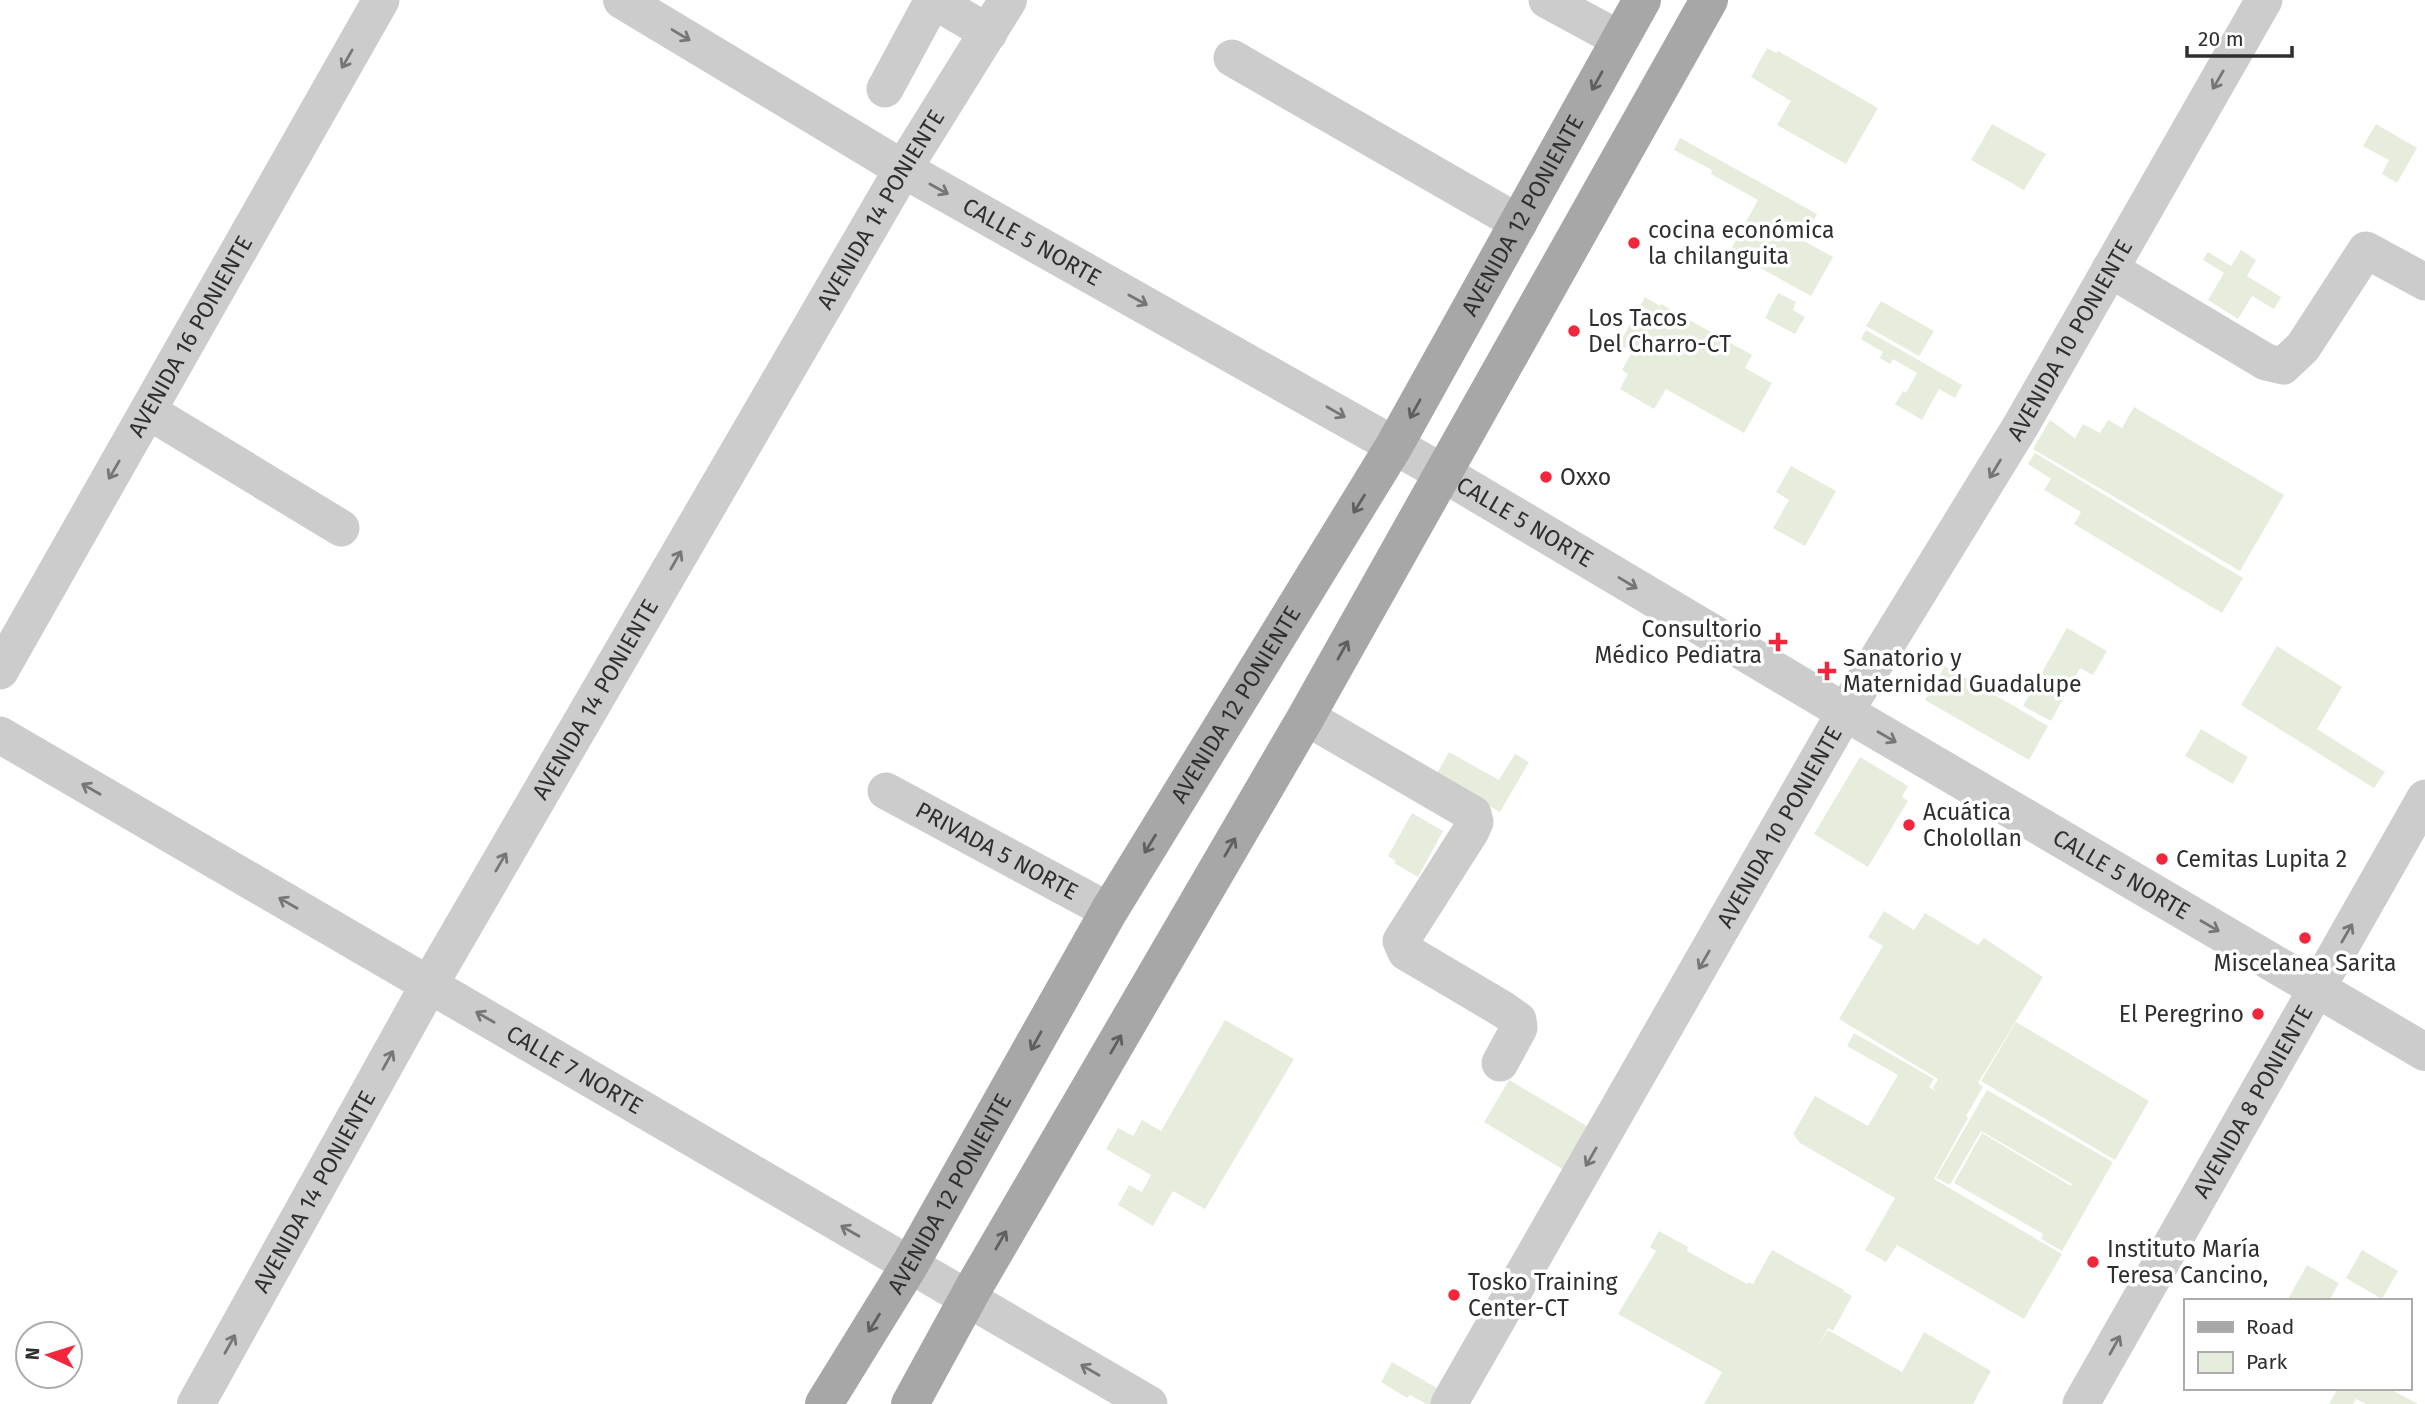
<svg xmlns="http://www.w3.org/2000/svg" width="2425" height="1404" viewBox="0 0 2425 1404" font-family="'Fira Sans',sans-serif">
<style>
.green{fill:#e6eddc}
.lines{fill:none;stroke-linecap:round;stroke-linejoin:round}
.minor{stroke:#ccc;stroke-width:37}
.tertiary{stroke:#ccc;stroke-width:38}
.primary{stroke:#a7a7a7;stroke-width:38}
.oneway{stroke:#767676}
.oneway2{stroke:#5f5f5f}
.poi-dot{fill:#f2263c;stroke:#fff;stroke-width:2.5}
.labels{text-anchor:middle;dominant-baseline:central;stroke-width:7;stroke-linejoin:round;paint-order:stroke}
.street-label{font-size:23px;fill:#2f2f2f;stroke:#fff}
.poi-label{font-size:23px;fill:#2f2f2f;stroke:#fff;text-anchor:start}
</style>
<rect width="100%" height="100%" fill="#fff"/>
<path class="green" d="M1767,48L1776,53L1778,51L1878,108L1846,164L1777,125L1791,101L1751,77Z
M1992,124L2046,154L2024,190L1971,160Z
M2376,124L2417,148L2397,183L2382,174L2389,160L2363,146Z
M1680,138L1817,214L1802,240L1833,257L1811,296L1730,251L1758,200L1711,174L1712,170L1674,150Z
M2241,250L2256,260L2247,276L2281,297L2274,309L2252,296L2238,319L2208,300L2224,273L2203,260L2208,252L2231,266Z
M1778,293L1796,302L1793,310L1805,317L1795,334L1765,318Z
M1645,297L1660,306L1661,304L1752,355L1745,368L1772,383L1744,433L1666,389L1654,409L1620,389L1628,374L1622,370L1632,352L1619,344Z
M1881,301L1934,331L1919,356L1866,326Z
M1866,330L1962,385L1955,398L1939,389L1922,420L1895,404L1903,391L1906,393L1917,373L1893,359L1890,364L1880,358L1883,352L1861,339Z
M2134,407L2284,495L2240,571L2033,449L2050,420L2075,438L2083,424L2100,433L2108,420L2122,428Z
M2035,453L2243,578L2222,613L2074,524L2081,512L2044,490L2051,479L2028,464Z
M1791,466L1836,491L1805,546L1773,528L1789,500L1776,492Z
M2067,628L2107,651L2093,675L2080,668L2051,721L2023,706Z
M2277,646L2342,687L2317,729L2385,772L2374,788L2241,705Z
M1945,666L2048,726L2029,760L1925,700Z
M2201,729L2248,757L2233,784L2185,756Z
M1449,752L1499,780L1515,754L1529,762L1500,812L1436,775Z
M1860,757L1908,786L1902,797L1908,801L1868,867L1814,834Z
M1412,813L1443,831L1418,877L1394,863L1396,861L1388,856Z
M1884,911L1914,930L1925,913L1978,945L1984,938L2043,977L1978,1083L1983,1087L1966,1116L1968,1118L1934,1179L2062,1254L2024,1319L1897,1245L1886,1262L1865,1250L1895,1198L1800,1143L1793,1134L1815,1096L1868,1126L1898,1075L1847,1046L1854,1033L1934,1079L1929,1087L1938,1092L1933,1088L1938,1079L1839,1019L1883,946L1868,937Z
M1225,1020L1294,1059L1205,1209L1173,1191L1153,1226L1118,1205L1129,1185L1142,1192L1151,1175L1106,1149L1118,1128L1133,1136L1142,1120L1161,1131Z
M2016,1022L2149,1101L2115,1160L1981,1081Z
M1509,1080L1592,1129L1567,1172L1484,1122Z
M1987,1090L2113,1162L2062,1251L2041,1239L2043,1234L1954,1183L1982,1133L2071,1186L2072,1184L1981,1131L1950,1185L1936,1178Z
M1659,1231L1688,1247L1687,1251L1747,1284L1749,1282L1753,1284L1772,1250L1844,1290L1843,1291L1852,1296L1833,1331L1828,1328L1817,1348L1828,1330L1902,1372L1924,1332L1991,1371L1973,1404H1704L1722,1372L1618,1314L1656,1251L1650,1247Z
M2362,1250L2398,1271L2382,1299L2346,1278Z
M2307,1265L2339,1283L2329,1301H2287Z
M1392,1362L1444,1392L1437,1404H1426L1410,1395L1407,1398L1381,1382Z
M2338,1388H2388L2418,1404H2366L2356,1399L2353,1404H2329Z"/>
<g class="lines">
<g class="minor">
<path d="M1547,0L1619,39"/>
<path d="M1232,58L1519,223"/>
<path d="M885,89L933,0L989,33"/>
<path d="M2110,269L2266,362L2283,366L2303,347L2366,250L2425,282"/>
<path d="M148,411L341,528"/>
<path id="s1" d="M0,671L381,0"/>
<path d="M1306,717L1473,814L1475,822L1471,831L1401,941L1406,952L1504,1010L1518,1020L1519,1028L1500,1063"/>
<path id="s2" d="M0,735L1149,1404"/>
<path id="s3" d="M886,791L1109,911"/>
<path id="s4" d="M1449,1404L1845,712L2020,427L2264,0"/>
<path id="s5" d="M2081,1404L2425,798"/>
</g>
<g class="tertiary">
<path id="s6" d="M622,0L903,169L1443,473L1845,712L2425,1052"/>
<path id="s7" d="M196,1404L429,985L903,169L1008,0"/>
</g>
<g class="primary">
<path id="s8" d="M824,1404L909,1266L1109,911L1394,446L1642,0"/>
<path d="M910,1404L974,1287L1306,717L1709,0"/>
</g>
</g>
<defs><path id="oneway-shaft" d="M-6 0H5M1.5-3L5.5 0L1.5 3" fill="none" stroke-width="1.6" stroke-linecap="round" stroke-linejoin="round" transform="scale(1.75)"/></defs>
<g class="oneway">
<use href="#oneway-shaft" transform="translate(681 35) rotate(31)"/>
<use href="#oneway-shaft" transform="translate(347 59) rotate(120)"/>
<use href="#oneway-shaft" transform="translate(2218 80) rotate(120)"/>
<use href="#oneway-shaft" transform="translate(939 189) rotate(29)"/>
<use href="#oneway-shaft" transform="translate(1138 300) rotate(29)"/>
<use href="#oneway-shaft" transform="translate(1336 412) rotate(30)"/>
<use href="#oneway-shaft" transform="translate(1995 469) rotate(121)"/>
<use href="#oneway-shaft" transform="translate(114 470) rotate(120)"/>
<use href="#oneway-shaft" transform="translate(676 560) rotate(-60)"/>
<use href="#oneway-shaft" transform="translate(1628 583) rotate(31)"/>
<use href="#oneway-shaft" transform="translate(1887 737) rotate(30)"/>
<use href="#oneway-shaft" transform="translate(91 789) rotate(-150)"/>
<use href="#oneway-shaft" transform="translate(501 862) rotate(-60)"/>
<use href="#oneway-shaft" transform="translate(288 903) rotate(-150)"/>
<use href="#oneway-shaft" transform="translate(2210 926) rotate(30)"/>
<use href="#oneway-shaft" transform="translate(2347 933) rotate(-60)"/>
<use href="#oneway-shaft" transform="translate(1704 960) rotate(120)"/>
<use href="#oneway-shaft" transform="translate(485 1017) rotate(-150)"/>
<use href="#oneway-shaft" transform="translate(388 1060) rotate(-61)"/>
<use href="#oneway-shaft" transform="translate(1591 1157) rotate(120)"/>
<use href="#oneway-shaft" transform="translate(850 1231) rotate(-150)"/>
<use href="#oneway-shaft" transform="translate(230 1344) rotate(-61)"/>
<use href="#oneway-shaft" transform="translate(2115 1345) rotate(-61)"/>
<use href="#oneway-shaft" transform="translate(1090 1370) rotate(-150)"/>
</g>
<g class="oneway2">
<use href="#oneway-shaft" transform="translate(1597 81) rotate(119)"/>
<use href="#oneway-shaft" transform="translate(1415 409) rotate(119)"/>
<use href="#oneway-shaft" transform="translate(1359 504) rotate(122)"/>
<use href="#oneway-shaft" transform="translate(1343 650) rotate(-61)"/>
<use href="#oneway-shaft" transform="translate(1150 844) rotate(122)"/>
<use href="#oneway-shaft" transform="translate(1230 847) rotate(-60)"/>
<use href="#oneway-shaft" transform="translate(1036 1041) rotate(119)"/>
<use href="#oneway-shaft" transform="translate(1116 1044) rotate(-60)"/>
<use href="#oneway-shaft" transform="translate(1001 1240) rotate(-60)"/>
<use href="#oneway-shaft" transform="translate(874 1323) rotate(122)"/>
</g>
<g class="poi-dot">
<circle cx="1634" cy="243" r="7"/>
<circle cx="1574" cy="331" r="7"/>
<circle cx="1546" cy="477" r="7"/>
<path d="M1774.5 631.5h7v7h7v7h-7v7h-7v-7h-7v-7h7z"/>
<path d="M1823.5 660.5h7v7h7v7h-7v7h-7v-7h-7v-7h7z"/>
<circle cx="1909" cy="825" r="7"/>
<circle cx="2162" cy="859" r="7"/>
<circle cx="2305" cy="938" r="7"/>
<circle cx="2258" cy="1014" r="7"/>
<circle cx="2093" cy="1262" r="7"/>
<circle cx="1454" cy="1295" r="7"/>
</g>
<g class="labels">
<g class="street-label">
<text stroke="none"><textPath href="#s7" startOffset="1377">AVENIDA 14 PONIENTE</textPath></text>
<text stroke="none"><textPath href="#s8" startOffset="1379">AVENIDA 12 PONIENTE</textPath></text>
<text stroke="none"><textPath href="#s6" startOffset="476">CALLE 5 NORTE</textPath></text>
<text stroke="none"><textPath href="#s1" startOffset="385">AVENIDA 16 PONIENTE</textPath></text>
<text stroke="none"><textPath href="#s4" startOffset="1232">AVENIDA 10 PONIENTE</textPath></text>
<text stroke="none"><textPath href="#s6" startOffset="1043">CALLE 5 NORTE</textPath></text>
<text stroke="none"><textPath href="#s7" startOffset="810">AVENIDA 14 PONIENTE</textPath></text>
<text stroke="none"><textPath href="#s8" startOffset="812">AVENIDA 12 PONIENTE</textPath></text>
<text stroke="none"><textPath href="#s4" startOffset="665">AVENIDA 10 PONIENTE</textPath></text>
<text stroke="none"><textPath href="#s3" startOffset="126">PRIVADA 5 NORTE</textPath></text>
<text stroke="none"><textPath href="#s6" startOffset="1736">CALLE 5 NORTE</textPath></text>
<text stroke="none"><textPath href="#s2" startOffset="665">CALLE 7 NORTE</textPath></text>
<text stroke="none"><textPath href="#s5" startOffset="348">AVENIDA 8 PONIENTE</textPath></text>
<text stroke="none"><textPath href="#s7" startOffset="243">AVENIDA 14 PONIENTE</textPath></text>
<text stroke="none"><textPath href="#s8" startOffset="245">AVENIDA 12 PONIENTE</textPath></text>
</g>
<g class="poi-label">
<text x="1648" y="230">cocina económica<tspan x="1648" dy="26">la chilanguita</tspan></text>
<text x="1588" y="318">Los Tacos<tspan x="1588" dy="26">Del Charro-CT</tspan></text>
<text x="1560" y="477">Oxxo</text>
<text x="1762" y="629" text-anchor="end">Consultorio<tspan x="1762" dy="26">Médico Pediatra</tspan></text>
<text x="1843" y="658">Sanatorio y<tspan x="1843" dy="26">Maternidad Guadalupe</tspan></text>
<text x="1923" y="812">Acuática<tspan x="1923" dy="26">Cholollan</tspan></text>
<text x="2176" y="859">Cemitas Lupita 2</text>
<text x="2305" y="963" text-anchor="middle">Miscelanea Sarita</text>
<text x="2244" y="1014" text-anchor="end">El Peregrino</text>
<text x="2107" y="1249">Instituto María<tspan x="2107" dy="26">Teresa Cancino,</tspan></text>
<text x="1468" y="1282">Tosko Training<tspan x="1468" dy="26">Center-CT</tspan></text>
</g>
</g>
<rect x="2184" y="1299" width="228" height="91" fill="#ffffff" stroke="#acacac" stroke-width="2"/>
<rect x="2198" y="1322" width="35" height="10" fill="#a7a7a7" stroke="#acacac" stroke-width="2"/>
<text x="2246" y="1334" font-size="21" fill="#2f2f2f">Road</text>
<rect x="2198" y="1352" width="35" height="21" fill="#e6eddc" stroke="#acacac" stroke-width="2"/>
<text x="2246" y="1369" font-size="21" fill="#2f2f2f">Park</text>
<g transform="translate(49 1355) rotate(274)"><circle r="33" fill="#ffffff" stroke="#acacac" stroke-width="2"/>
<path d="M0-5L12 26L0 18L-12 26Z" fill="#f2263c"/>
<text y="-10" font-size="19" font-weight="bold" text-anchor="middle" fill="#2f2f2f">N</text>
</g>
<path d="M2187 46v10h105v-10" fill="none" stroke="#2f2f2f" stroke-width="3.5"/>
<text x="2198" y="46" font-size="21" fill="#2f2f2f" stroke="#ffffff" stroke-width="5" paint-order="stroke">20 m</text>
</svg>
